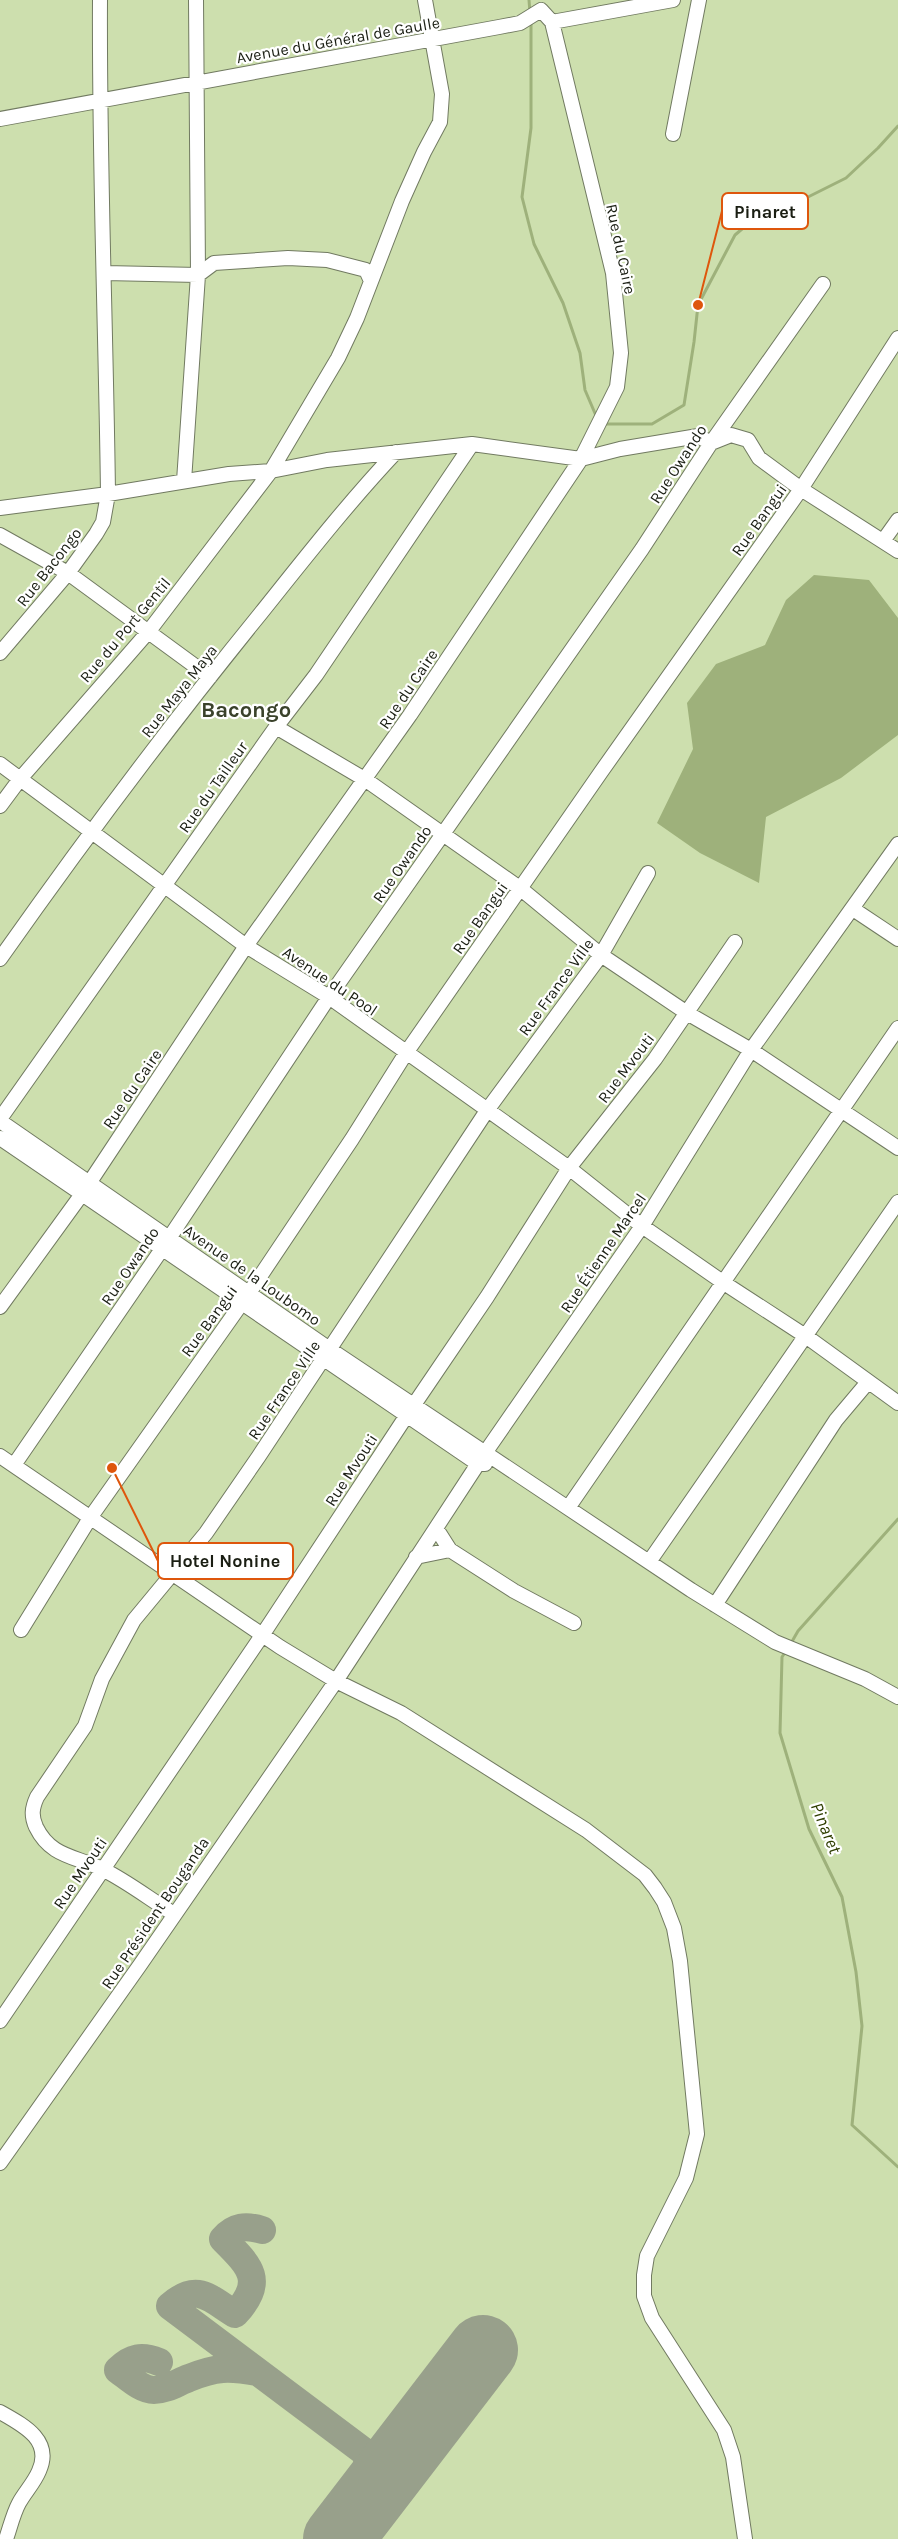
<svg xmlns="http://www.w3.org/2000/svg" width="898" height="2539" viewBox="0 0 898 2539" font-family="Karla,sans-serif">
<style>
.green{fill:#cddfae}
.water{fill:#9eb17b}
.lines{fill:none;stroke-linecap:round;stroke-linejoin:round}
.stream{stroke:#9eb17b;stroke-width:3}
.taxiway{stroke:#98a08b;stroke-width:28}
.runway{stroke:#98a08b;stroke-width:70}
.minor-casing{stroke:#717a61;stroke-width:16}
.minor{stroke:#fff;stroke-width:14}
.labels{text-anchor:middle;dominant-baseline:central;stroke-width:4.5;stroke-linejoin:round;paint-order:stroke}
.street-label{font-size:16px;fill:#1a1e13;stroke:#fff}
.water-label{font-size:18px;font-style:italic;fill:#2f3e00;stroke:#fff}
.district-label{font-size:22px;font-weight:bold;fill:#3a422b;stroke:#fff}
.leader{fill:none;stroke:#de560c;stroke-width:2}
.callout-dot{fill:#de560c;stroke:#fff;stroke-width:2}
.callout{fill:#fff;stroke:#de560c;stroke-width:2}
.callout-label{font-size:18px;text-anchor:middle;font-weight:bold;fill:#1a1e13}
</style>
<rect width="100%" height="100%" fill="#e3eed2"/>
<path class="green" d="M0,0H898V2539H0Z"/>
<path class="water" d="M814,575L869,580L898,618V735L841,778L766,817L759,883L700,853L657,823L693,749L687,703L716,664L765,645L786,600Z"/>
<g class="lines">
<path class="stream" d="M529,0L530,13
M531,23V128L522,197L534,244L563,303L580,353L585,390L597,418
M605,424H652L684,405L694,342L698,305L735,235L763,211L778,212L846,178L878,148L898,126
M790,1645L798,1631L898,1519
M786,1651L782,1657L780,1733L809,1829L842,1897L856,1972L862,2026L852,2125L898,2167"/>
<path class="taxiway" d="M262,2230C246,2225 234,2226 223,2239C250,2266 266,2281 235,2314C209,2298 197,2282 170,2306L366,2453L379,2454L409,2446
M159,2362C142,2355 131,2357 118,2370C128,2377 141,2390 154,2390C167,2390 178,2382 189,2378C216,2367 229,2367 257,2372
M366,2453L370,2478V2497"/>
<path class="runway" d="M338,2539L483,2350"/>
<defs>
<path id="minor" d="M0,119L499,27L520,23L541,10L552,22L673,0
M673,134L699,0
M105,273L198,275L214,263L288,258L327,260L366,270L371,281
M184,481L198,275L196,0
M0,508L108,494L229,474L271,471L327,460L472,444L581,459L620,449L698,436L711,443L731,435L748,440L759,458L801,489L898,551
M0,535L68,573L210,677
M883,541L898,520
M0,653L68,573L96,534L103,522L108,494C106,329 99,165 100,0
M276,727L366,780L521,889L601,955L687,1013L751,1050L898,1148
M0,764L246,946L329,997L569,1168L642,1226L724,1283L807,1337L898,1403
M0,806L20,779L149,631L271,471L338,358L357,318L402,201L424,152L440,122L442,94L425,0
M853,909L898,939
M0,959C83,841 170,725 261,613C305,558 348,503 396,452
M0,1119L276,727L316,675L472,444
M0,1121L331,1350L691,1590L775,1642L865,1679L898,1697
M0,1138L478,1464H485
M0,1307L82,1194L246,946L410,715L581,459L617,387L621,353L613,273L552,22
M0,1456L280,1647L336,1681L401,1713L586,1830L645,1875L655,1888L664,1902L674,1928L680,1961L697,2134L686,2178L647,2256L644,2275V2296L652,2318L724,2430L733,2457L745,2539
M14,1465L162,1249L329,997L642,549L711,443L823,284
M568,1508L898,1028
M436,1528L450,1550L514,1591L574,1623
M416,1557L450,1550
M649,1562L898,1202
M715,1605L836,1420L868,1382
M21,1630L90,1518L249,1293L352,1139L406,1053L601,772L801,489L898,338
M174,1914C151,1900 128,1882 104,1870C77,1856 51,1858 36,1827C31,1816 32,1808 37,1797L85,1726L102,1679L134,1620L206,1533L259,1456L488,1109L601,955L648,873
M0,2021L263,1634L407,1415L487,1297L569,1168L655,1059L735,942
M0,2163L140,1965L336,1681L485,1453L642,1226L751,1050L898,844
M0,2412C23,2425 53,2440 39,2471C34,2483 25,2492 19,2503C13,2514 10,2528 6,2539"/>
</defs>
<use href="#minor" class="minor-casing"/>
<use href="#minor" class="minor"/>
</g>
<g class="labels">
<g class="street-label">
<text transform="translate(338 40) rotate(-10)">Avenue du Général de Gaulle</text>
<text transform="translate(621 249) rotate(78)">Rue du Caire</text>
<text transform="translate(678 464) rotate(-57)">Rue Owando</text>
<text transform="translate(759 520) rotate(-55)">Rue Bangui</text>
<text transform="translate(49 567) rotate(-52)">Rue Bacongo</text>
<text transform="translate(125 630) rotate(-50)">Rue du Port Gentil</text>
<text transform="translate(408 689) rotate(-56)">Rue du Caire</text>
<text transform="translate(179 691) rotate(-52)">Rue Maya Maya</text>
<text transform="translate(213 787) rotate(-55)">Rue du Tailleur</text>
<text transform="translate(402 864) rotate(-55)">Rue Owando</text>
<text transform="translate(480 918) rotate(-55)">Rue Bangui</text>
<text transform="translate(330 981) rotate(34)">Avenue du Pool</text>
<text transform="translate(556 987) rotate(-54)">Rue France Ville</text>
<text transform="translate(626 1068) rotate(-53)">Rue Mvouti</text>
<text transform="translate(132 1089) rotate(-56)">Rue du Caire</text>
<text transform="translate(603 1253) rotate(-56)">Rue Étienne Marcel</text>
<text transform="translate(130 1266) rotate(-56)">Rue Owando</text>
<text transform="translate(252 1275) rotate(35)">Avenue de la Loubomo</text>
<text transform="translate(209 1321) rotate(-54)">Rue Bangui</text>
<text transform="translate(284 1390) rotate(-56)">Rue France Ville</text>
<text transform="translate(351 1470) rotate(-57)">Rue Mvouti</text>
<text transform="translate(80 1873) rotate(-56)">Rue Mvouti</text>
<text transform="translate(155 1913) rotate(-56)">Rue Président Bouganda</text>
</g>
<g class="water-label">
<text transform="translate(826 1828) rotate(68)">Pinaret</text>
</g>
<g class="district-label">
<text x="246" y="710">Bacongo</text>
</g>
</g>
<path class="leader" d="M698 305L722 211M112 1468L158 1561"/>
<g class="callout-dot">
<circle cx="698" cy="305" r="6"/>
<circle cx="112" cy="1468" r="6"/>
</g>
<g class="callout">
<rect x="722" y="193" width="86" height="36" rx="6"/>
<rect x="158" y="1543" width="135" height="36" rx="6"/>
</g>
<g class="callout-label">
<text x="765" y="218">Pinaret</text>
<text x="225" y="1567">Hotel Nonine</text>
</g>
</svg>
